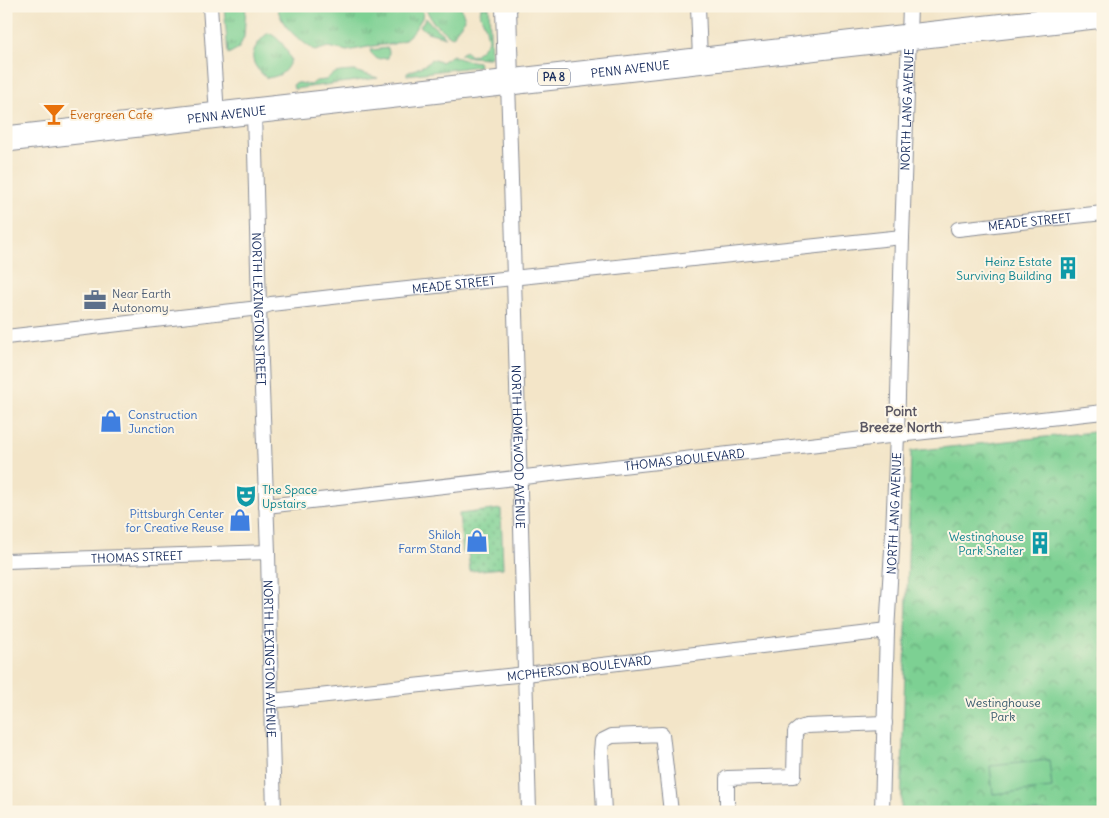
<svg xmlns="http://www.w3.org/2000/svg" width="1109" height="818" viewBox="0 0 1109 818" font-family="Delius,sans-serif">
<style>
.grass{fill:url(#grass-tufts);stroke:#4c8078}
.park{fill:url(#park-crowns);stroke:#4c8078}
.garden{fill:url(#garden-dots);stroke:#4c8078}
.pitch{fill:#7dd093;stroke:#4c8078}
.lines{fill:none;stroke-linecap:round;stroke-linejoin:round}
.street-casing{stroke:#878a93;stroke-width:16}
.secondary-casing{stroke:#878a93;stroke-width:22}
.highway-casing{stroke:#878a93;stroke-width:27}
.street{stroke:#fff;stroke-width:14}
.secondary{stroke:#fff;stroke-width:20}
.highway{stroke:#fff;stroke-width:25}
.labels{text-anchor:middle;dominant-baseline:central;stroke-width:4;stroke-linejoin:round;paint-order:stroke}
.shield{fill:#fcf5e5;stroke:#5e6a86;stroke-width:1}
.shield-label{font-size:11px;font-weight:bold;fill:#1b2f5e}
.street-label{font-size:12px;fill:#1b2f5e;stroke:#fcf5e5}
.food-label{font-size:12px;fill:#c56008;stroke:#fcf5e5;text-anchor:start}
.culture-label{font-size:12px;fill:#0d838f;stroke:#fcf5e5;text-anchor:end}
.service-label{font-size:12px;fill:#4e5e75;stroke:#fcf5e5;text-anchor:start}
.shop-label{font-size:12px;fill:#366cbe;stroke:#fcf5e5;text-anchor:end}
.park-label{font-size:12px;fill:#34576b;stroke:#fcf5e5}
.neighbourhood-label{font-size:14px;font-weight:bold;fill:#5b5864;stroke:#fcf5e5}
</style>
<defs>
<pattern id="grass-tufts" width="24" height="20" patternUnits="userSpaceOnUse" patternTransform="scale(1.25)"><rect width="24" height="20" fill="#7dd093"/><path d="M3 7l-1-3M5 7V3M7 7l1-3M15 17l-1-3M17 17v-4M19 17l1-3" fill="none" stroke="#66a97b"/></pattern>
<pattern id="park-crowns" width="20" height="18" patternUnits="userSpaceOnUse" patternTransform="scale(1.25)"><rect width="20" height="18" fill="#7dd093"/><path d="M2 6a3 3 0 1 1 6 0M12 15a3 3 0 1 1 6 0" fill="none" stroke="#66a97b"/></pattern>
<pattern id="garden-dots" width="8" height="8" patternUnits="userSpaceOnUse" patternTransform="scale(1.25)"><rect width="8" height="8" fill="#7dd093"/><path d="M2 2h.1M6 6h.1" fill="none" stroke="#66a97b" stroke-width="1.8" stroke-linecap="round"/></pattern>
</defs>
<rect width="100%" height="100%" fill="#fcf5e5"/>
<filter id="ink" filterUnits="userSpaceOnUse"><feTurbulence type="fractalNoise" baseFrequency=".02" numOctaves="2"/><feDisplacementMap in="SourceGraphic" scale="10" xChannelSelector="R" yChannelSelector="G"/><feConvolveMatrix kernelMatrix="1 2 1 2 8 2 1 2 1" color-interpolation-filters="sRGB"/></filter>
<filter id="wash" filterUnits="userSpaceOnUse"><feTurbulence type="fractalNoise" baseFrequency=".0096" numOctaves="4" result="noise"/><feDisplacementMap in="SourceGraphic" scale="20" xChannelSelector="R" yChannelSelector="G"/><feGaussianBlur stdDeviation="1.12" result="paint"/><feColorMatrix in="noise" values="0 0 0 0 0 0 0 0 0 0 0 0 0 0 0 0 0 1.4 0 .05"/><feComposite in="paint" operator="in"/></filter>
<g filter="url(#wash)">
<rect width="100%" height="100%" fill="#f3e5c8"/>
<path class="grass" d="M224,6H246L244,37L239,48L228,54Z
M277,6H421L423,12L422,18L413,32L404,40L393,44L373,46L347,51L328,47L315,51C298,38 282,29 277,6Z
M424,6H461L462,10L465,19L458,28L453,37L450,36L433,22Z
M481,6H489L491,57L488,58L471,57L460,55L465,51L471,56C476,55 485,46 488,41L486,28L480,14Z
M426,18L432,25L446,37L427,32L420,26Z
M269,33C281,39 286,48 291,60C285,73 281,76 267,78C253,67 247,56 260,41C263,37 265,35 269,33Z
M388,48L389,52L388,58L377,59L371,53L370,50Z
M453,55L460,59L478,62L479,66L407,75V73L427,64L431,59L441,62Z
M355,71L378,78L294,89L293,85L296,83C301,82 306,85 311,85L316,81L326,80C334,70 344,72 355,71Z"/>
<path class="park" d="M1103,431V812H901L911,451Z"/>
<path class="garden" d="M501,509L503,568L470,571L468,553H463L459,514Z"/>
<path class="pitch" d="M1049,760L1052,788L993,794L990,766Z"/>
</g>
<g filter="url(#ink)">
<g class="lines">
<defs>
<g id="street">
<path d="M210,6L217,115"/>
<path d="M698,6L700,60"/>
<path id="s1" d="M508,82L514,278L529,812"/>
<path id="s2" d="M254,111L259,308L268,552L271,701L274,812"/>
<path id="s3" d="M958,229L1103,213"/>
<path id="s4" d="M6,337L259,308L271,304L341,296L902,237"/>
<path id="s5" d="M266,506L1103,412"/>
<path id="s6" d="M6,561L268,552"/>
<path id="s7" d="M271,701L526,674L887,631"/>
<path id="s8" d="M882,811L887,631L893,533L897,435L902,237L910,6"/>
<path d="M604,812L601,752L602,741L612,736L662,734L671,812"/>
<path d="M727,812V778L794,776L795,732L800,728L806,726L885,723"/>
</g>
<path id="secondary" d="M506,6L508,82"/>
<g id="highway">
<path id="s9" d="M6,139L1103,15"/>
</g>
</defs>
<use href="#street" class="street-casing"/>
<use href="#secondary" class="secondary-casing"/>
<use href="#highway" class="highway-casing"/>
<use href="#street" class="street"/>
<use href="#secondary" class="secondary"/>
<use href="#highway" class="highway"/>
</g>
</g>
<defs>
<symbol id="bar-bare" viewBox="-9 -9 18 18"><path d="M-6-5H6L.8 .8V4.5H3.5V6h-7V4.5H-.8V.8Z" fill="#e8710a" stroke="#fcf5e5" stroke-width="2.5" paint-order="stroke"/></symbol>
<symbol id="building-bare" viewBox="-9 -9 18 18"><path d="M-4-6H4V6H1V3H-1V6H-4ZM-2.5-4.3h1.7v1.8h-1.7ZM.8-4.3h1.7v1.8H.8ZM-2.5-1h1.7V.8h-1.7ZM.8-1h1.7V.8H.8Z" fill="#0f9aa8" stroke="#fcf5e5" stroke-width="2.5" paint-order="stroke"/></symbol>
<symbol id="office-bare" viewBox="-9 -9 18 18"><path d="M-6-3h4V-5.5h4V-3h4V5H-6ZM-1-4.5V-3h2v-1.5ZM-6 0V1H6V0Z" fill="#5c6f8a" stroke="#fcf5e5" stroke-width="2.5" paint-order="stroke"/></symbol>
<symbol id="shop-bare" viewBox="-9 -9 18 18"><path d="M-5-2.5h2.3a2.7 3.5 0 0 1 5.4 0H5L5.5 6h-11ZM-1.5-2.5h3a1.5 2.3 0 0 0-3 0Z" fill="#3f7fe0" stroke="#fcf5e5" stroke-width="2.5" paint-order="stroke"/></symbol>
<symbol id="theatre-bare" viewBox="-9 -9 18 18"><path d="M-5-5.5Q0-4 5-5.5V0Q5 5 0 6Q-5 5-5 0ZM-3.3-2.5H-1v1.5H-3.3ZM1-2.5H3.3v1.5H1ZM-2.8 1Q0 5.5 2.8 1Z" fill="#0f9aa8" stroke="#fcf5e5" stroke-width="2.5" paint-order="stroke"/></symbol>
</defs>
<g fill-rule="evenodd">
<use href="#bar-bare" x="38" y="98" width="32" height="32"/>
<use href="#building-bare" x="1052" y="252" width="32" height="32"/>
<use href="#office-bare" x="79" y="284" width="32" height="32"/>
<use href="#shop-bare" x="95" y="405" width="32" height="32"/>
<use href="#theatre-bare" x="230" y="480" width="32" height="32"/>
<use href="#shop-bare" x="224" y="504" width="32" height="32"/>
<use href="#shop-bare" x="461" y="525" width="32" height="32"/>
<use href="#building-bare" x="1024" y="527" width="32" height="32"/>
</g>
<g class="labels">
<rect class="shield" x="538" y="68.5" width="32" height="17" rx="4"/>
<g class="shield-label">
<text x="554" y="77">PA 8</text>
</g>
<g class="street-label">
<text stroke="none"><textPath href="#s9" startOffset="628">PENN AVENUE</textPath></text>
<text stroke="none"><textPath href="#s8" startOffset="702">NORTH LANG AVENUE</textPath></text>
<text stroke="none"><textPath href="#s9" startOffset="222">PENN AVENUE</textPath></text>
<text stroke="none"><textPath href="#s3" startOffset="72">MEADE STREET</textPath></text>
<text stroke="none"><textPath href="#s4" startOffset="451">MEADE STREET</textPath></text>
<text stroke="none"><textPath href="#s2" startOffset="198">NORTH LEXINGTON STREET</textPath></text>
<text stroke="none"><textPath href="#s1" startOffset="365">NORTH HOMEWOOD AVENUE</textPath></text>
<text stroke="none"><textPath href="#s5" startOffset="421">THOMAS BOULEVARD</textPath></text>
<text stroke="none"><textPath href="#s8" startOffset="298">NORTH LANG AVENUE</textPath></text>
<text stroke="none"><textPath href="#s6" startOffset="131">THOMAS STREET</textPath></text>
<text stroke="none"><textPath href="#s2" startOffset="548">NORTH LEXINGTON AVENUE</textPath></text>
<text stroke="none"><textPath href="#s7" startOffset="310">MCPHERSON BOULEVARD</textPath></text>
</g>
<g class="food-label">
<text x="70" y="114">Evergreen Cafe</text>
</g>
<g class="culture-label">
<text x="1052" y="261">Heinz Estate<tspan x="1052" dy="14">Surviving Building</tspan></text>
<text x="262" y="489" text-anchor="start">The Space<tspan x="262" dy="14">Upstairs</tspan></text>
<text x="1024" y="536">Westinghouse<tspan x="1024" dy="14">Park Shelter</tspan></text>
</g>
<g class="service-label">
<text x="112" y="293">Near Earth<tspan x="112" dy="14">Autonomy</tspan></text>
</g>
<g class="shop-label">
<text x="128" y="414" text-anchor="start">Construction<tspan x="128" dy="14">Junction</tspan></text>
<text x="224" y="513">Pittsburgh Center<tspan x="224" dy="14">for Creative Reuse</tspan></text>
<text x="461" y="534">Shiloh<tspan x="461" dy="14">Farm Stand</tspan></text>
</g>
<g class="park-label">
<text x="1003" y="702">Westinghouse<tspan x="1003" dy="14">Park</tspan></text>
</g>
<g class="neighbourhood-label">
<text x="901" y="411">Point<tspan x="901" dy="16">Breeze North</tspan></text>
</g>
</g>
<rect width="1109" height="818" fill="none" stroke="#fcf5e5" stroke-width="25"/>
</svg>
